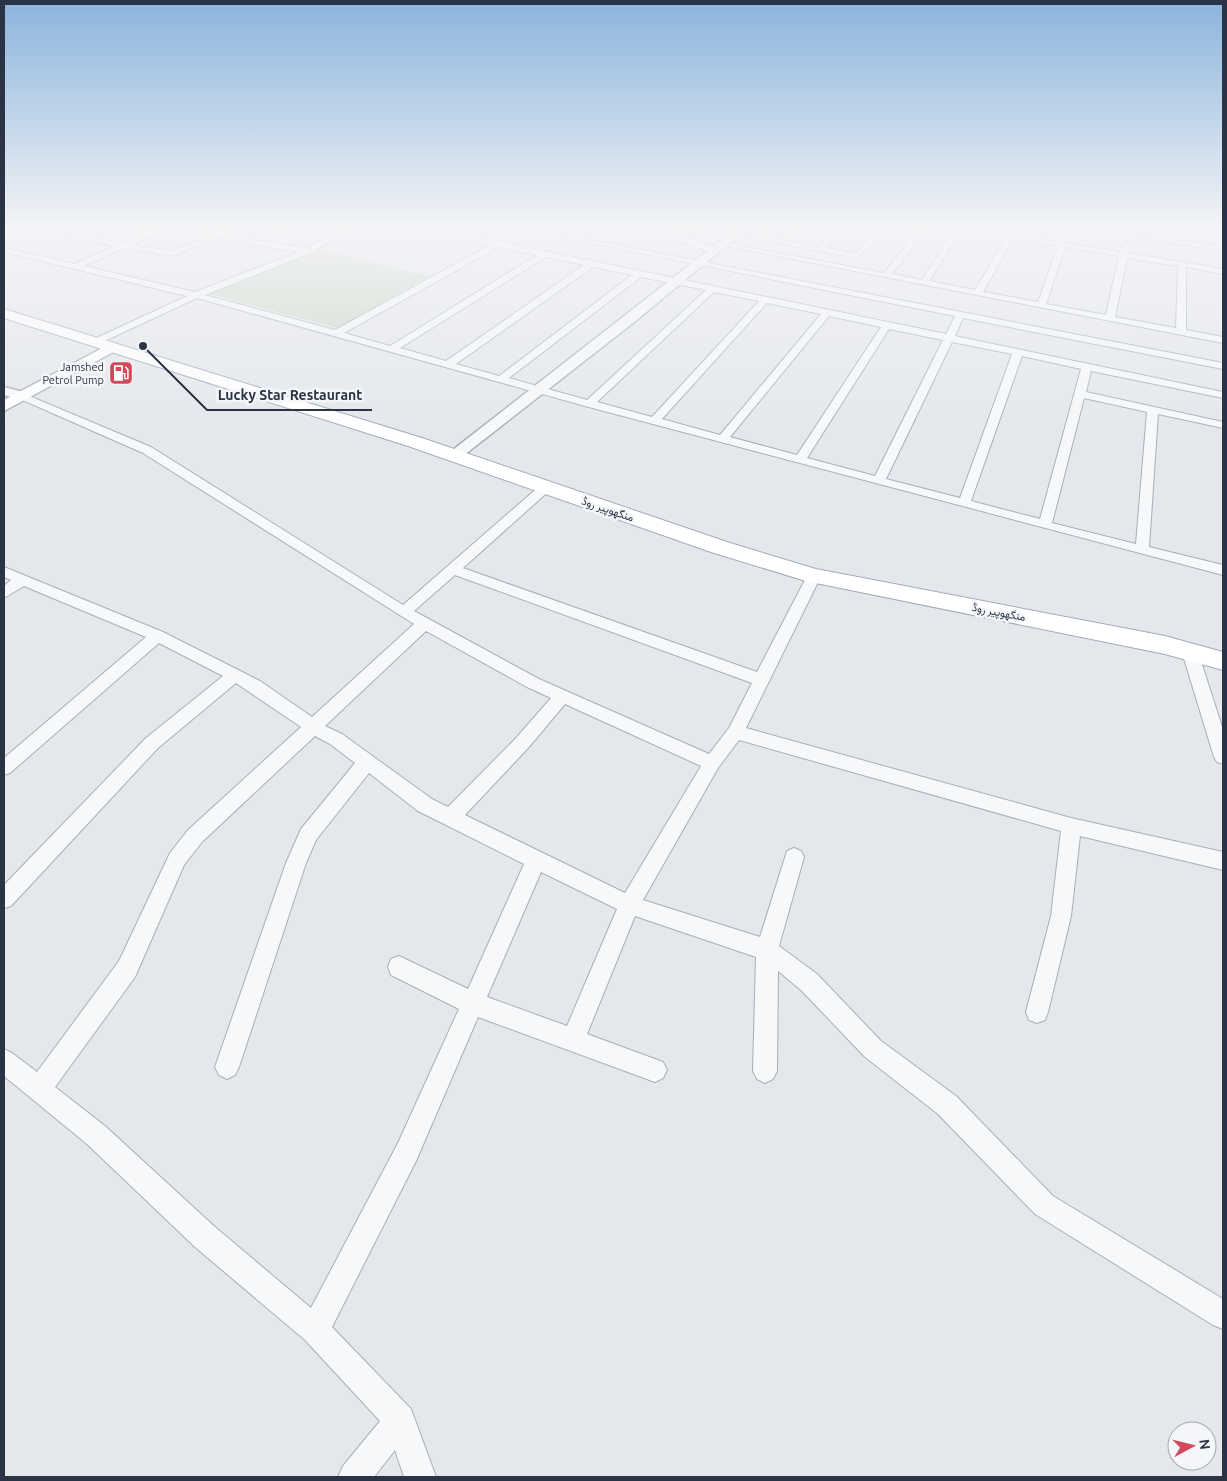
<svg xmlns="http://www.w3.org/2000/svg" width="1227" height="1481" viewBox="0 0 1227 1481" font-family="Ubuntu,Vazirmatn,sans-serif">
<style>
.green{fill:#c9d6c5}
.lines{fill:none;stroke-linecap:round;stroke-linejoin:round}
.minor-casing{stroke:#a9aeb7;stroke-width:2}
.tertiary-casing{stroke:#a9aeb7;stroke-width:3}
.secondary-casing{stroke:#a9aeb7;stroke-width:3}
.primary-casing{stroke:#a3abb8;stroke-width:2}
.minor{fill:#f7f8fa;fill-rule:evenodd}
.tertiary{fill:#f7f8fa;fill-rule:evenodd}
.secondary{fill:#fff;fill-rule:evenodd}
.primary{fill:#fff;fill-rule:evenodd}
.labels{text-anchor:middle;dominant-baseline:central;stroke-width:5;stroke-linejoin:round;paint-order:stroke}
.far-poi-label{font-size:11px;fill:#2b3445;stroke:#f4f6f9;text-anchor:end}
.far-street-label{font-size:11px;fill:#2b3445;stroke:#f4f6f9}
.leader{fill:none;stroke:#2b3445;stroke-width:2}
.callout-dot{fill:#2b3445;stroke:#f4f6f9;stroke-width:2}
.callout-label{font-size:14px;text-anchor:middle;font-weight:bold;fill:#2b3445;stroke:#f4f6f9;stroke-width:5;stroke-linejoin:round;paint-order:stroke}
</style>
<rect width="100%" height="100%" fill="#e4e7ec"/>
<path class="green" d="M312,248L429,276L338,328L206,293Z"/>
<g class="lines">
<defs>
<path id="minor" d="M156,227C175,225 193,233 212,233C222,233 230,227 240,227L224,235L307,248L345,227H354L311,253L205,295L335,330L490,245L414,229L410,227H423L497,242L505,240V243L946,334L955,316L510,227H524L1223,363V369L963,318L955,336L1223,392V398L1091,371L1086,392L1223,422V428L1158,414L1149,547L1223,565V575L585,406L197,298L98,344H92V340L187,296L4,252V248L75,264L115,246L56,236L52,234L53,232L122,243ZM164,230L206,237L172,251L132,245ZM216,238L298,252L195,292L84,266L124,248L173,256ZM499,247L537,255L390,346L344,333ZM546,257L584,265L446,361L400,348ZM593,267L632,275L499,376L456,364ZM641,277L706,290L587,400L509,378ZM714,292L759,301L652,417L597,402ZM767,303L821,314L720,435L662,419ZM829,316L881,327L797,455L730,437ZM889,329L943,340L875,476L807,458ZM952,342L1012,354L960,498L886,479ZM1022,356L1081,369L1040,519L971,501ZM1084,398L1147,412L1136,544L1052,523Z
M249,227H265L296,233L292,235Z
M589,227C615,224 697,234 717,250L713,252L660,236L593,229Z
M796,227H804L788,241L818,247L838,227H846L826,248L855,253L879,227H887L857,258L730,234L734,232L780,240Z
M921,227H929L892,274L922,280L955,229L952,227H968L1120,252L1122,244L1126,242L1130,244L1128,253L1223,269V274L1186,267V330L1223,337V343L716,244L720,242L884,273ZM962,230L1006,238L975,290L929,281ZM1013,239L1058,246L1038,302L983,292ZM1065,247L1119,256L1106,315L1046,304ZM1127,258L1178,266L1176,328L1115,317Z
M1076,227H1092L1217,246L1216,227H1223V251Z
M679,228L727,237L731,239L727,241L676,232V228Z
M22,393L151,447L403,605L542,484L546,483L552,487L550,490L463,568L757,672L807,576L814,571L819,573L821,576L746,728L1071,818L1223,852V870L1080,836L1071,916L1048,1012L1045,1020L1037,1023L1029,1020L1026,1012L1051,916L1061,831L739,740L718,768L643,900L760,937L787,851L794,848L801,851L804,857L779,946L817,974L881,1041L956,1096L1053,1196L1223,1299V1329L1213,1325L1035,1214L938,1114L865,1057L801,990L778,971L777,1071L773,1079L765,1083L757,1079L753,1071L756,957L635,916L587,1034L663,1062L667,1070L663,1078L655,1082L478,1017L416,1161L332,1327L411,1409L436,1477H404L395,1450L374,1477H338L343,1466L380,1421L305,1340L195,1247L87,1144L4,1076V1049L12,1053L37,1072L119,961L170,853L188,830L301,727L236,683L158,748L11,906L4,908V885L146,738L223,676L159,643L10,773L4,775V758L146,637L24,586L4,598V586L11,580L4,577V567L163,632L260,681L312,717L414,624L143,453L18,398V394ZM455,575L752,683L729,728L709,754L539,679L414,611ZM426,631L527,687L551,698L517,737L448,807L432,799L342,734L325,726ZM565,704L701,766L625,893L465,815L529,747ZM315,736L330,744L355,763L301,829L286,863L215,1067L219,1075L227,1079L235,1075L239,1067L306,863L316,840L369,773L418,811L524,864L468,989L399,956L391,959L388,967L391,975L459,1009L398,1143L311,1308L215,1227L105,1126L55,1087L135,977L184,865L202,842ZM541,872L617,909L567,1026L487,997Z
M1190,646L1196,648L1198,652L1223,730V764L1217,762L1214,757L1182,652L1184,648Z"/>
<path id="tertiary" d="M738,227H749L633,323L459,459H449L446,456L449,453Z
M4,387L27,393L29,396L22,400L4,395Z"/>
<path id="secondary" d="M112,343L117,344L119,347L117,350L4,411V400Z"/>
<path id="primary" d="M4,309L422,438L730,543L816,569L1165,636L1223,652V670L1165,654L806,581L714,553L408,446L4,318Z"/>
</defs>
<use href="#minor" class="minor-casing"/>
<use href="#tertiary" class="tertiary-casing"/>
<use href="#secondary" class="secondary-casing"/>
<use href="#primary" class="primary-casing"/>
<use href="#minor" class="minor"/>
<use href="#tertiary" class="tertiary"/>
<use href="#secondary" class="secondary"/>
<use href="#primary" class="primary"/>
</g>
<linearGradient id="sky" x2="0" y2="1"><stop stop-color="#8bb4dd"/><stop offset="0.52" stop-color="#f3f4f6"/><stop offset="1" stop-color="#f3f4f6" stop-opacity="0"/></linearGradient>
<rect width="1227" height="434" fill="url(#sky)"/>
<defs>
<symbol id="fuel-square" viewBox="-11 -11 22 22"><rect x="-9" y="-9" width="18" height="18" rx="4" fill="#d1495b" stroke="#f4f6f9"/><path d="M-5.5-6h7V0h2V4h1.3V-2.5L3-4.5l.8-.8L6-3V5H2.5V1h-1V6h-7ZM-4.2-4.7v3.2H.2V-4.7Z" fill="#fff"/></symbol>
</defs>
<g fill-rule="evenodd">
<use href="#fuel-square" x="107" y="359" width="28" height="28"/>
</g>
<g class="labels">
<g class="far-poi-label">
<text x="104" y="367">Jamshed<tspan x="104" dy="13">Petrol Pump</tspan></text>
</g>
<g class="far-street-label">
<text transform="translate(608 509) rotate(19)">منگھوپیر روڈ</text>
<text transform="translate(999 612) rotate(11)">منگھوپیر روڈ</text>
</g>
</g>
<path class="leader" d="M143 346L207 410H372"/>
<circle class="callout-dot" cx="143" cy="346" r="5"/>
<g class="callout-label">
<text x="290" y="400">Lucky Star Restaurant</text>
</g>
<rect width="1227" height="1481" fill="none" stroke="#2b3445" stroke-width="10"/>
<g transform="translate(1192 1446) rotate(83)"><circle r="24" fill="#f4f6f9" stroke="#a4a8b1"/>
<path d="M0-4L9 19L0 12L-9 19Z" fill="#d1495b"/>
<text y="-8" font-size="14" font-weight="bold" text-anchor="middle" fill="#2b3445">N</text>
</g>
</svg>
